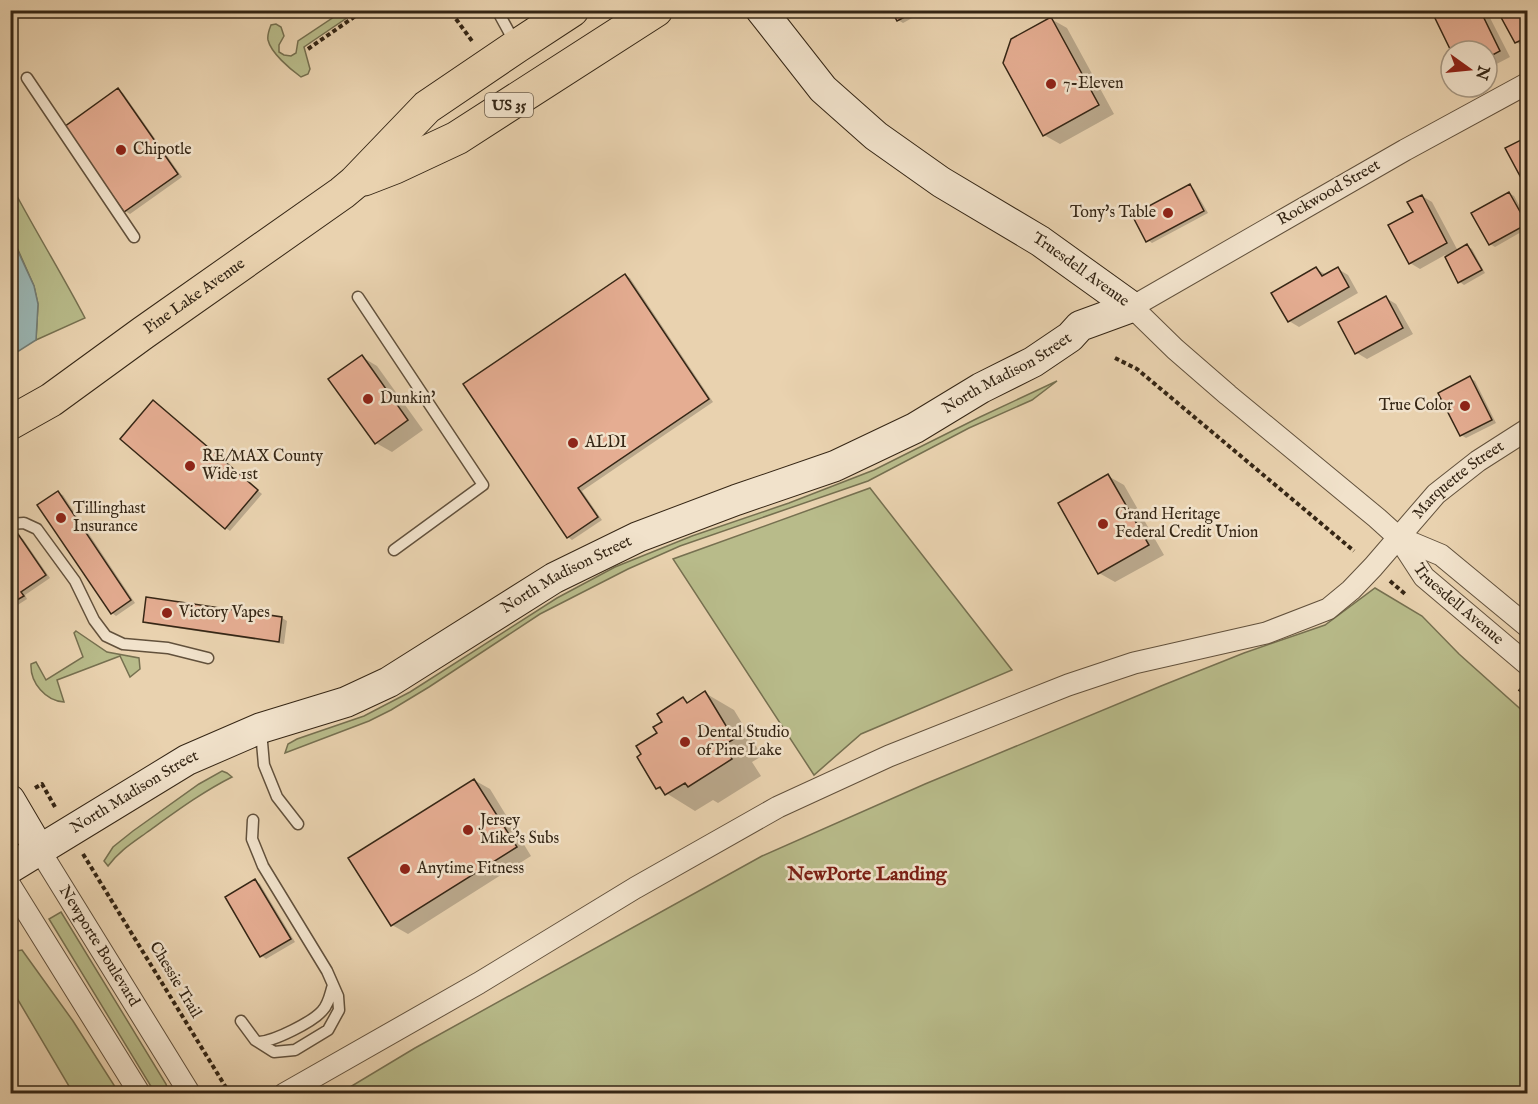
<svg xmlns="http://www.w3.org/2000/svg" width="1538" height="1104" viewBox="0 0 1538 1104" font-family="'IM FELL English',serif">
<style>
.green{fill:#b8bb8a;stroke:#767050;stroke-width:1.5}
.water{fill:#9ab6b4;stroke:#727c74;stroke-width:1.5}
.shadow{fill:#0003}
.building{fill:#e5ad92;stroke:#352615;stroke-width:1.5}
.lines{fill:none;stroke-linecap:round;stroke-linejoin:round}
.lane-casing{stroke:#62513c;stroke-width:13}
.street-casing{stroke:#62513c;stroke-width:23}
.secondary-casing{stroke:#352615;stroke-width:32}
.primary-casing{stroke:#352615;stroke-width:35}
.path{stroke:#352615;stroke-width:4;stroke-dasharray:4.5 3;stroke-linecap:butt}
.lane{stroke:#f1e2cb;stroke-width:10}
.street{stroke:#f1e2cb;stroke-width:21}
.secondary{stroke:#f1e2cb;stroke-width:30}
.primary{stroke:#e9d2af;stroke-width:33}
.poi-dot{fill:#8f2418;stroke:#f1e2cb;stroke-width:2}
.labels{text-anchor:middle;dominant-baseline:central;stroke-width:5;stroke-linejoin:round;paint-order:stroke}
.shield{fill:#f1e2cb;stroke:#6d5e4c;stroke-width:1.5}
.shield-label{font-size:15px;font-weight:bold;fill:#352615}
.poi-label{font-size:16px;fill:#352615;stroke:#f1e2cb;text-anchor:start}
.street-label{font-size:16px;fill:#352615;stroke:#f1e2cb}
.quarter-label{font-size:20px;font-weight:bold;fill:#7a1f14;stroke:#f1e2cb}
</style>
<rect width="100%" height="100%" fill="#e9d2af"/>
<filter id="stains"><feTurbulence type="fractalNoise" baseFrequency=".00333" numOctaves="4"/><feColorMatrix values="0 0 0 0 .2 0 0 0 0 .09 0 0 0 0 .02 0 0 0 .5 -.17"/></filter>
<radialGradient id="worn" r=".72"><stop offset=".6" stop-color="#630" stop-opacity="0"/><stop offset="1" stop-color="#630" stop-opacity=".3"/></radialGradient>
<path class="green" d="M343,11H357L304,47L310,69L308,74L301,77C290,69 271,53 268,40C267,35 269,30 271,25L276,24L281,27L284,36L279,45V52L284,55L291,56L296,53L298,41Z
M10,183C34,229 61,272 85,318L36,340L38,304L34,286L11,234Z
M1057,381L1032,400L969,428L868,481L680,546L628,569L540,614L429,687L391,710L369,721L285,753L288,744L297,739L364,716L410,692L557,598L615,567L692,536L789,503L874,470L980,417Z
M870,488L1012,670L861,734L814,775L673,559Z
M1375,588L1422,616L1459,654L1527,715V1093H340L415,1048L762,856L925,784L1161,686L1244,653L1325,625Z
M76,631L107,652L139,658L140,669L130,677L120,656L57,680L64,702C46,701 30,683 31,664L36,662L46,680L83,657L74,633Z
M222,771L227,773L232,777C202,792 174,813 146,833C132,843 118,852 108,866L104,861L113,847L133,831L199,784Z
M61,912L166,1084L169,1093H155L49,919Z
M22,950L73,1021L119,1093H73L11,988V952Z"/>
<path class="water" d="M10,234L34,286L38,304L36,340L11,356Z"/>
<path class="shadow" d="M893,10H927L903,23L898,20Z
M1432,10H1486L1510,57L1487,69V51H1453Z
M1528,10V48H1527L1516,42Z
M1051,19L1067,28L1114,114L1060,144L1044,135Z
M118,90L123,93L182,177L130,214L125,211Z
M1190,186L1194,189L1208,213L1152,243L1148,240Z
M1509,193L1514,196L1528,221V228L1495,247L1490,244Z
M1422,196L1432,202L1458,251L1467,246L1472,249L1485,273L1464,285L1460,282L1445,255L1420,269L1410,263L1415,213Z
M1316,269L1327,275L1338,269L1348,275L1358,293L1299,327L1289,321Z
M625,275L630,278L713,402L582,491L602,520L572,540L568,537L465,384Z
M1386,298L1396,304L1413,334L1367,359L1357,353Z
M362,357L377,366L423,430L392,452L376,443Z
M1470,378L1475,381L1496,423L1466,438L1461,435Z
M158,405L262,494L230,531L226,528Z
M1108,476L1124,485L1164,555L1115,582L1099,573L1060,503Z
M58,493L63,495L135,603L116,616L112,613Z
M18,536L23,539L50,578L25,595L27,599L10,610V541Z
M147,599L282,618L287,621L284,644L149,624L144,622Z
M705,693L734,710L762,756L752,762L761,776L718,803L713,800L695,811L658,788L659,733L664,723L683,699L689,703Z
M474,780L490,789L531,856L408,934L392,925Z
M255,881L260,884L295,942L266,959L262,956L227,898Z"/>
<path class="building" d="M891,10H918L897,21Z
M1431,10H1480L1500,51L1487,58V51H1451Z
M1497,10H1528V37L1515,43Z
M1051,17L1099,105L1043,136L1003,63L1011,39Z
M118,88L178,174L124,212L64,127Z
M1527,137L1528,139V191L1505,148Z
M1190,184L1204,211L1146,242L1132,215Z
M1509,192L1527,224L1489,245L1471,213Z
M1422,195L1447,243L1409,264L1388,225L1413,212L1407,202Z
M1467,244L1482,270L1458,283L1445,257Z
M1316,267L1322,276L1338,267L1349,287L1288,322L1271,293Z
M625,274L709,399L578,488L598,517L567,538L463,384Z
M1386,296L1403,328L1355,354L1338,322Z
M362,355L408,420L375,444L328,379Z
M1470,376L1492,420L1460,436L1438,393Z
M153,400L258,490L225,529L120,439Z
M1108,474L1149,545L1098,574L1058,503Z
M58,491L131,600L111,614L37,505Z
M18,534L46,575L21,592L24,596L10,604V539Z
M146,597L282,617L279,642L143,622Z
M705,691L734,739L724,745L732,759L688,787L685,783L665,795L660,787L656,789L637,757L641,754L636,746L657,733L653,727L662,722L657,714L683,697L687,703Z
M474,779L517,847L391,926L348,858Z
M255,879L291,939L260,957L225,897Z"/>
<g class="lines">
<defs>
<path id="lane" d="M497,10L515,43
M27,78L134,237
M358,297L483,485L394,550
M10,524L24,523L37,529L75,581L94,620L106,636L123,644L168,648L208,658
M261,731L264,765L277,797L298,824
M241,1021L255,1040L274,1052L295,1050L328,1030L339,1010L338,996L327,971L263,866L252,839L253,820
M259,1042C275,1041 312,1022 322,1011C329,1004 330,994 333,985"/>
<g id="street">
<path id="s1" d="M1528,83L1405,150L1132,307L1175,349L1228,395L1377,518L1398,537L1424,577L1528,665"/>
<path d="M1398,537L1441,555L1528,627"/>
<path id="s2" d="M40,851L190,1094"/>
<path d="M10,885L140,1094"/>
<path id="s3" d="M284,1094L479,983L635,888L778,807L889,756L1068,685L1134,663L1266,633L1328,609L1351,590L1373,567L1436,494L1478,461L1528,429"/>
</g>
<g id="secondary">
<path id="s4" d="M761,10L823,89L876,136L941,182L1040,241L1132,307"/>
<path d="M10,800L40,851"/>
<path id="s5" d="M10,868L187,760L261,728L346,702L389,682L554,578L638,537L736,500L835,466L915,428L981,388L1033,362L1070,337L1080,326L1132,307"/>
</g>
<g id="primary">
<path d="M364,179L395,167L457,138L656,10"/>
<path id="s6" d="M10,423L51,400L143,333L342,193L354,183L427,107L517,46L572,10"/>
</g>
</defs>
<use href="#lane" class="lane-casing"/>
<use href="#street" class="street-casing"/>
<use href="#secondary" class="secondary-casing"/>
<use href="#primary" class="primary-casing"/>
<path class="path" d="M456,19L472,41
M308,49L364,10
M1115,358L1137,369L1354,551
M1390,581L1405,594
M1519,689L1528,696
M35,788L42,784L55,807
M83,854L230,1094"/>
<use href="#lane" class="lane"/>
<use href="#street" class="street"/>
<use href="#secondary" class="secondary"/>
<use href="#primary" class="primary"/>
</g>
<g class="poi-dot">
<circle cx="1051" cy="84" r="6"/>
<circle cx="121" cy="150" r="6"/>
<circle cx="1168" cy="213" r="6"/>
<circle cx="368" cy="399" r="6"/>
<circle cx="1465" cy="406" r="6"/>
<circle cx="573" cy="443" r="6"/>
<circle cx="190" cy="466" r="6"/>
<circle cx="61" cy="518" r="6"/>
<circle cx="1103" cy="524" r="6"/>
<circle cx="167" cy="613" r="6"/>
<circle cx="685" cy="742" r="6"/>
<circle cx="468" cy="830" r="6"/>
<circle cx="405" cy="869" r="6"/>
</g>
<g class="labels">
<rect class="shield" x="485" y="93" width="48" height="24" rx="4.5"/>
<g class="shield-label">
<text x="509" y="105">US 35</text>
</g>
<g class="poi-label">
<text x="1063" y="84">7-Eleven</text>
<text x="133" y="150">Chipotle</text>
<text x="1156" y="213" text-anchor="end">Tony's Table</text>
<text x="380" y="399">Dunkin'</text>
<text x="1453" y="406" text-anchor="end">True Color</text>
<text x="585" y="443">ALDI</text>
<text x="202" y="457">RE/MAX County<tspan x="202" dy="18">Wide 1st</tspan></text>
<text x="73" y="509">Tillinghast<tspan x="73" dy="18">Insurance</tspan></text>
<text x="1115" y="515">Grand Heritage<tspan x="1115" dy="18">Federal Credit Union</tspan></text>
<text x="179" y="613">Victory Vapes</text>
<text x="697" y="733">Dental Studio<tspan x="697" dy="18">of Pine Lake</tspan></text>
<text x="480" y="821">Jersey<tspan x="480" dy="18">Mike's Subs</tspan></text>
<text x="417" y="869">Anytime Fitness</text>
</g>
<g class="street-label">
<text transform="translate(1329 193) rotate(-30)">Rockwood Street</text>
<text stroke="none"><textPath href="#s4" startOffset="416">Truesdell Avenue</textPath></text>
<text stroke="none"><textPath href="#s6" startOffset="224">Pine Lake Avenue</textPath></text>
<text stroke="none"><textPath href="#s5" startOffset="1118">North Madison Street</textPath></text>
<text stroke="none"><textPath href="#s3" startOffset="1342">Marquette Street</textPath></text>
<text stroke="none"><textPath href="#s5" startOffset="632">North Madison Street</textPath></text>
<text stroke="none"><textPath href="#s1" startOffset="898">Truesdell Avenue</textPath></text>
<text stroke="none"><textPath href="#s5" startOffset="146">North Madison Street</textPath></text>
<text stroke="none"><textPath href="#s2" startOffset="112">Newporte Boulevard</textPath></text>
<text transform="translate(175 980) rotate(59)">Chessie Trail</text>
</g>
<g class="quarter-label">
<text x="867" y="874">NewPorte Landing</text>
</g>
</g>
<rect width="1538" height="1104" fill="none" stroke="#e9d2af" stroke-width="36"/>
<rect x="12" y="12" width="1514" height="1080" fill="none" stroke="#352615" stroke-width="3"/>
<rect x="18" y="18" width="1502" height="1068" fill="none" stroke="#352615" stroke-width="1.5"/>
<g transform="translate(1469 69) rotate(105)"><circle r="28" fill="#f1e2cb" stroke="#a69782" stroke-width="1.5"/>
<path d="M0-4.5L10 22L0 15L-10 22Z" fill="#8f2418"/>
<text y="-9" font-size="16" font-weight="bold" text-anchor="middle" fill="#352615">N</text>
</g>
<rect width="100%" height="100%" filter="url(#stains)"/>
<rect width="100%" height="100%" fill="url(#worn)"/>
</svg>
